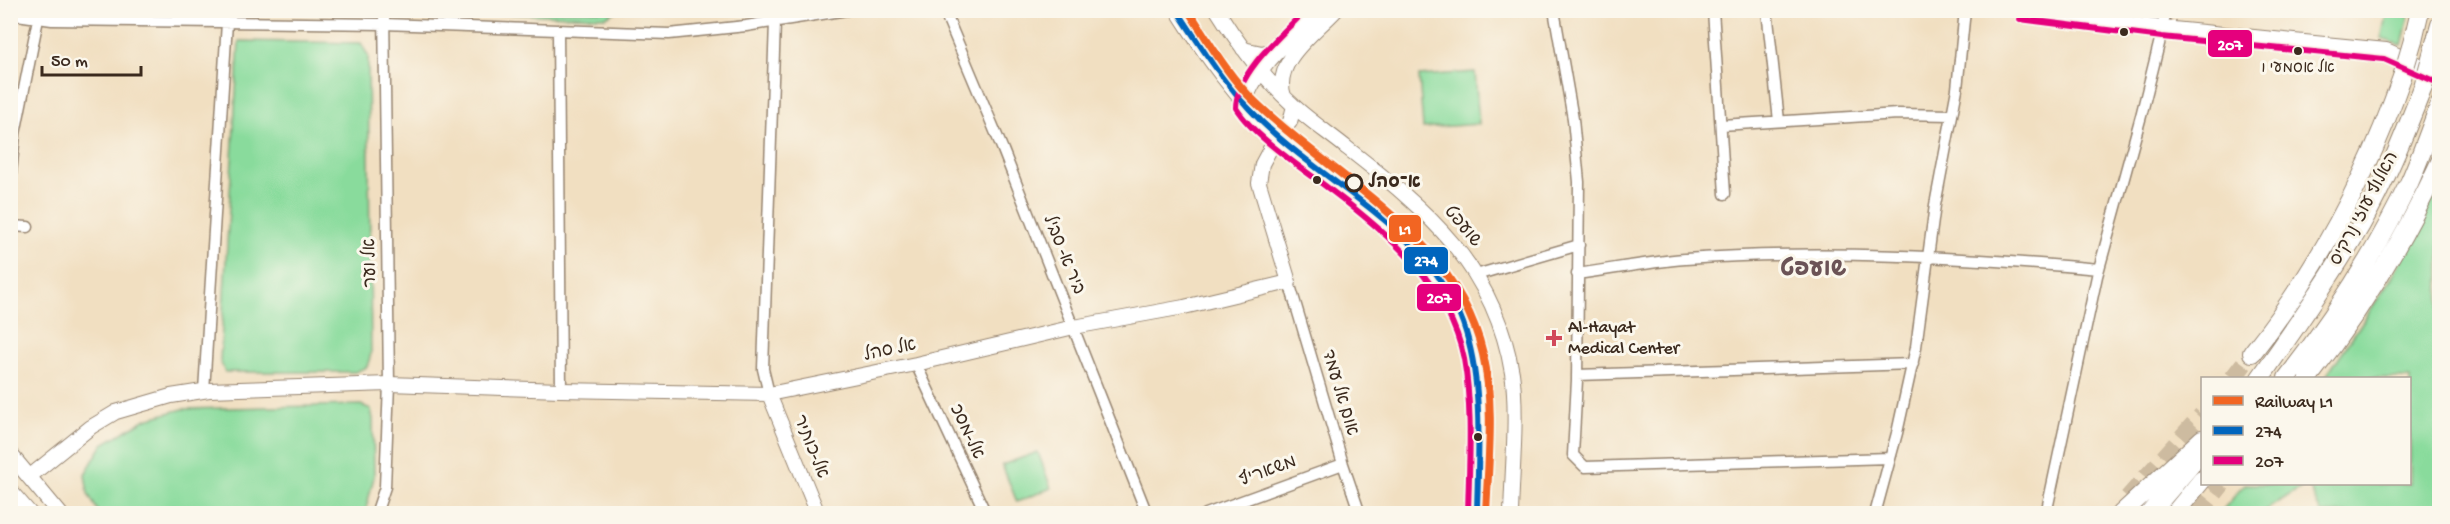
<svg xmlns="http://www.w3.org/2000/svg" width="2450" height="524" viewBox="0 0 2450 524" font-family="'Gochi Hand','Playpen Sans Hebrew',sans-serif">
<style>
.green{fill:#89db9c;stroke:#62825d;stroke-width:1.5}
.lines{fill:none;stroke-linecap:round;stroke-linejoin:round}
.trunk-tunnel{stroke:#cdbba0;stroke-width:18;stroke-dasharray:18 9;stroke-linecap:butt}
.minor-casing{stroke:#968470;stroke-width:13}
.tertiary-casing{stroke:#968470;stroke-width:16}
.secondary-casing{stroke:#968470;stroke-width:17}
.trunk-casing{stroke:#968470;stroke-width:20}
.minor{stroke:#fff;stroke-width:10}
.tertiary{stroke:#fff;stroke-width:14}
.secondary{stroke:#fff;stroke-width:15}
.trunk{stroke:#fff;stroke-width:18}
.trunk-bridge-casing{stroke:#968470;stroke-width:20;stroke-linecap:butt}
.trunk-bridge{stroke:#fff;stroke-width:18}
.bus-1-casing{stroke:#fbf7ec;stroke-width:10}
.bus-2-casing{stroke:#fbf7ec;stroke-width:10}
.bus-1{stroke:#0065bd;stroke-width:6}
.bus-2{stroke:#e5007d;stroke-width:6}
.rail-1-casing{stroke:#fbf7ec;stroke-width:12}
.rail-1{stroke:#f26522;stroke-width:8}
.bus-dot{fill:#3b2a1e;stroke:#fbf7ec;stroke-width:2}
.stop-dot{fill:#fbf7ec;stroke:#3b2a1e;stroke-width:3}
.poi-dot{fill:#d1495b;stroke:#fbf7ec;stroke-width:2}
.labels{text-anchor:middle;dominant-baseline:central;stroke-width:6;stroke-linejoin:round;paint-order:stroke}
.bus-label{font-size:16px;fill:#3b2a1e;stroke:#fbf7ec}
.stop-label{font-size:18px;font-weight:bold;fill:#3b2a1e;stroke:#fbf7ec;text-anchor:start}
.street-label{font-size:18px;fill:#3b2a1e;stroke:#fbf7ec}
.poi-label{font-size:18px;fill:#3b2a1e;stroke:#fbf7ec;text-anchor:start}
.district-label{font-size:24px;font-weight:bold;fill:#6b5356;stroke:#fbf7ec}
.line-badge{stroke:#fbf7ec;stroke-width:2}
.badge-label{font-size:16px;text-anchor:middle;font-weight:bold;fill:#fff}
</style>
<rect width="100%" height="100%" fill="#fbf7ec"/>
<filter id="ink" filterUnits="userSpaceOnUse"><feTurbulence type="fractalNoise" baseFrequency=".0167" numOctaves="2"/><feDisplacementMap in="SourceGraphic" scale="12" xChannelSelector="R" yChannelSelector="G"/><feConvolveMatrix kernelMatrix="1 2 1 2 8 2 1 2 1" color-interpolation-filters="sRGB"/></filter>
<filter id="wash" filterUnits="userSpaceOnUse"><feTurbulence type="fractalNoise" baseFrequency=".008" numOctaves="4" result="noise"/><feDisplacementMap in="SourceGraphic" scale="24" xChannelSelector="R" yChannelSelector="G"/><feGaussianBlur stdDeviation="1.35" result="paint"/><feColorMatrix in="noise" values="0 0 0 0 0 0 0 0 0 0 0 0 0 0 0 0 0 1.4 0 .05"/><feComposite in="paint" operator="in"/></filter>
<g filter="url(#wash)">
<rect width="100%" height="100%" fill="#f1dfc1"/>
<path class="green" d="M406,11H617L606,17Z
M2387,11H2410L2402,45L2381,39Z
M239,41L361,43L368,56L371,354L367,367L355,372H225L220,361Z
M1475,72L1479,124L1423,128L1419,76Z
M2437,190L2440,191L2439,513H2321L2308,484H2410V378H2325L2391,279Z
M361,405L371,409L373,419L374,477L365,513H99L88,494L85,474L103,444L146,419L183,409Z
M1038,452L1051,488L1017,502L1002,465Z
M2245,484H2307L2261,513H2220Z"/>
</g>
<g filter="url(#ink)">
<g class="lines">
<path class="trunk-tunnel" d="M2233,378L2252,353
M2128,498L2202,415
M2198,514L2222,484"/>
<defs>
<path id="minor" d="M944,10L1003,150L1147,514
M1554,10L1573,119L1579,182L1577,380L1573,455L1585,467L1890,458
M1713,10L1725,194
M1767,10L1779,121
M10,14L52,20L384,24L669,34L746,26L847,10
M558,30L561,390
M1721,125L1898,114L1952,115
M10,183L15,134L38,19
M10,226L28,227
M1577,274C1613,269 1649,262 1685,259C1823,249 1961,257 2099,269
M1476,275L1579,245
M1289,282L1343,464L1360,514
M916,364L986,514
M1577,375L1913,364
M204,391L227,22
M769,394L763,369L775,22
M376,514L385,487L389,384L384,10
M1206,514L1343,464
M1875,514L1897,433L1916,347L1935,205L1957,89L1965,10
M2046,514L2097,276L2141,116L2163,28L2165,10"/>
<path id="tertiary" d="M1177,10C1206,56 1235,98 1276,135C1338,191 1435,238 1463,323C1483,384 1477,451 1477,514
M1217,10C1239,45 1263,78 1294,106C1310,121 1330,134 1347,148C1427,210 1495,267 1512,373C1518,413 1512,471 1511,514
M2021,10L2163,28L2386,50L2440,74
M1243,49L1262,53L1282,48
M1284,96C1272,62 1315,33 1336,10
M1245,105C1251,71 1295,35 1319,10
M769,394L818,514
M29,477L91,427L116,412L171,396L209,390L389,384L561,390L769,394L916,364L1074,327L1184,307L1289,282L1259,183L1262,164L1277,136L1290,122L1294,106"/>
<path id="secondary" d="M10,454L60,514
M10,491L30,514"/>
<path id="trunk" d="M2413,40L2420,10
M2434,47L2440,25
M2252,353C2318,270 2367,177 2402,77
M2260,378C2295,328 2330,278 2361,225C2386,181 2405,133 2423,87
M2287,378C2334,318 2377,250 2410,181C2421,156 2430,129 2440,104
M2308,378C2361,311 2404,240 2440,162
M2121,514L2202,439
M2149,514L2202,452
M2174,514L2202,480"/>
</defs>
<use href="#minor" class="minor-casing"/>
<use href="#tertiary" class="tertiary-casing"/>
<use href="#secondary" class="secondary-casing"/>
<use href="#trunk" class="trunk-casing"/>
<use href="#minor" class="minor"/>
<use href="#tertiary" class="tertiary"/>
<use href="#secondary" class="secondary"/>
<use href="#trunk" class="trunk"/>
<defs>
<path id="trunk-bridge" d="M2402,77L2413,40
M2423,87L2434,47"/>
</defs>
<use href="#trunk-bridge" class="trunk-bridge-casing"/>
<use href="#trunk-bridge" class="trunk-bridge"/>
<defs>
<path id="bus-1" d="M1177,10C1206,55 1236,100 1276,135C1341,193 1432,236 1463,323C1484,383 1478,451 1477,514"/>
<path id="bus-2" d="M1306,10C1283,33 1236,73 1236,108C1254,137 1305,170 1332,191C1389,234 1449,285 1464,359C1473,410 1469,462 1468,514
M2020,19L2162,37L2384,59L2436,82"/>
</defs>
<use href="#bus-1" class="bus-1-casing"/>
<use href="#bus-2" class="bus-2-casing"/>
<use href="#bus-1" class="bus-1"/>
<use href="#bus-2" class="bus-2"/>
<defs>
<path id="rail-1" d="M1188,10C1209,42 1228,76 1255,102C1336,181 1456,235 1483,354C1495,406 1488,462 1486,514"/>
</defs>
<use href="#rail-1" class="rail-1-casing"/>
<use href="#rail-1" class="rail-1"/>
</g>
</g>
<g class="bus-dot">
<circle cx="2124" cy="32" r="5"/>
<circle cx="2298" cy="51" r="5"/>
<circle cx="1317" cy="180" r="5"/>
<circle cx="1478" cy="437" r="5"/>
</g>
<circle class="stop-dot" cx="1354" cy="183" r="8"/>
<path class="poi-dot" d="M1551 329h6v6h6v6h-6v6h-6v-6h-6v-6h6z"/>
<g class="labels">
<g class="bus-label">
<text x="2298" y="69">אל אסמעי ו</text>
</g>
<g class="stop-label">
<text x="1368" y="183">א־סהל</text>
</g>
<g class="street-label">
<text transform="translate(2365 209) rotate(-62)">האלוף עוזי נרקיס</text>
<text transform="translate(1462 227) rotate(50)">שועפט</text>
<text transform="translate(1063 255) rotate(68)">ביר א- סביל</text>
<text transform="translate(371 263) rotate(-91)">אל וער</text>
<text transform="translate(890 351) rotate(-12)">אל סהל</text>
<text transform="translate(1339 393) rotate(73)">אום אל עמד</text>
<text transform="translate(966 432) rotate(65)">אל-מסכ</text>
<text transform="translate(810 447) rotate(68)">אל-כות'ר</text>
<text transform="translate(1268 472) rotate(-20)">משאריף</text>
</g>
<g class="poi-label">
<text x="1568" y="328">Al-Hayat<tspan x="1568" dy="21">Medical Center</tspan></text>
</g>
<g class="district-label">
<text x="1813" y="270">שועפט</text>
</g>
</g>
<g class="line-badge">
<rect x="2207" y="29" width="46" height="29" rx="6" fill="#e5007d"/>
<rect x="1388" y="214" width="34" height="29" rx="6" fill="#f26522"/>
<rect x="1403" y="246" width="46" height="29" rx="6" fill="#0065bd"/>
<rect x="1416" y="283" width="46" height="29" rx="6" fill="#e5007d"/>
</g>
<g class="badge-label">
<text x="2230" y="50">207</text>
<text x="1405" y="234">L1</text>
<text x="1426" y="266">274</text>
<text x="1439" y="303">207</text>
</g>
<rect width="2450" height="524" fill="none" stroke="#fbf7ec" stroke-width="36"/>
<rect x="2201" y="377" width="210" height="108" fill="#fbf7ec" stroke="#aea59a" stroke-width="1.5"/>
<rect x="2213" y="396" width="30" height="9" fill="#f26522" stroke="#aea59a" stroke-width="1.5"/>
<text x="2255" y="407" font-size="18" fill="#3b2a1e">Railway L1</text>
<rect x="2213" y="426" width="30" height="9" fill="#0065bd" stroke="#aea59a" stroke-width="1.5"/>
<text x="2255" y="437" font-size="18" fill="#3b2a1e">274</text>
<rect x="2213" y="456" width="30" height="9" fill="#e5007d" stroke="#aea59a" stroke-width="1.5"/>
<text x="2255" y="467" font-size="18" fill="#3b2a1e">207</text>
<path d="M42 66v9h99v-9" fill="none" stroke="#3b2a1e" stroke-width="3"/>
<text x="51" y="66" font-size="18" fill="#3b2a1e" stroke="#fbf7ec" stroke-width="4.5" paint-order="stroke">50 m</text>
</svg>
